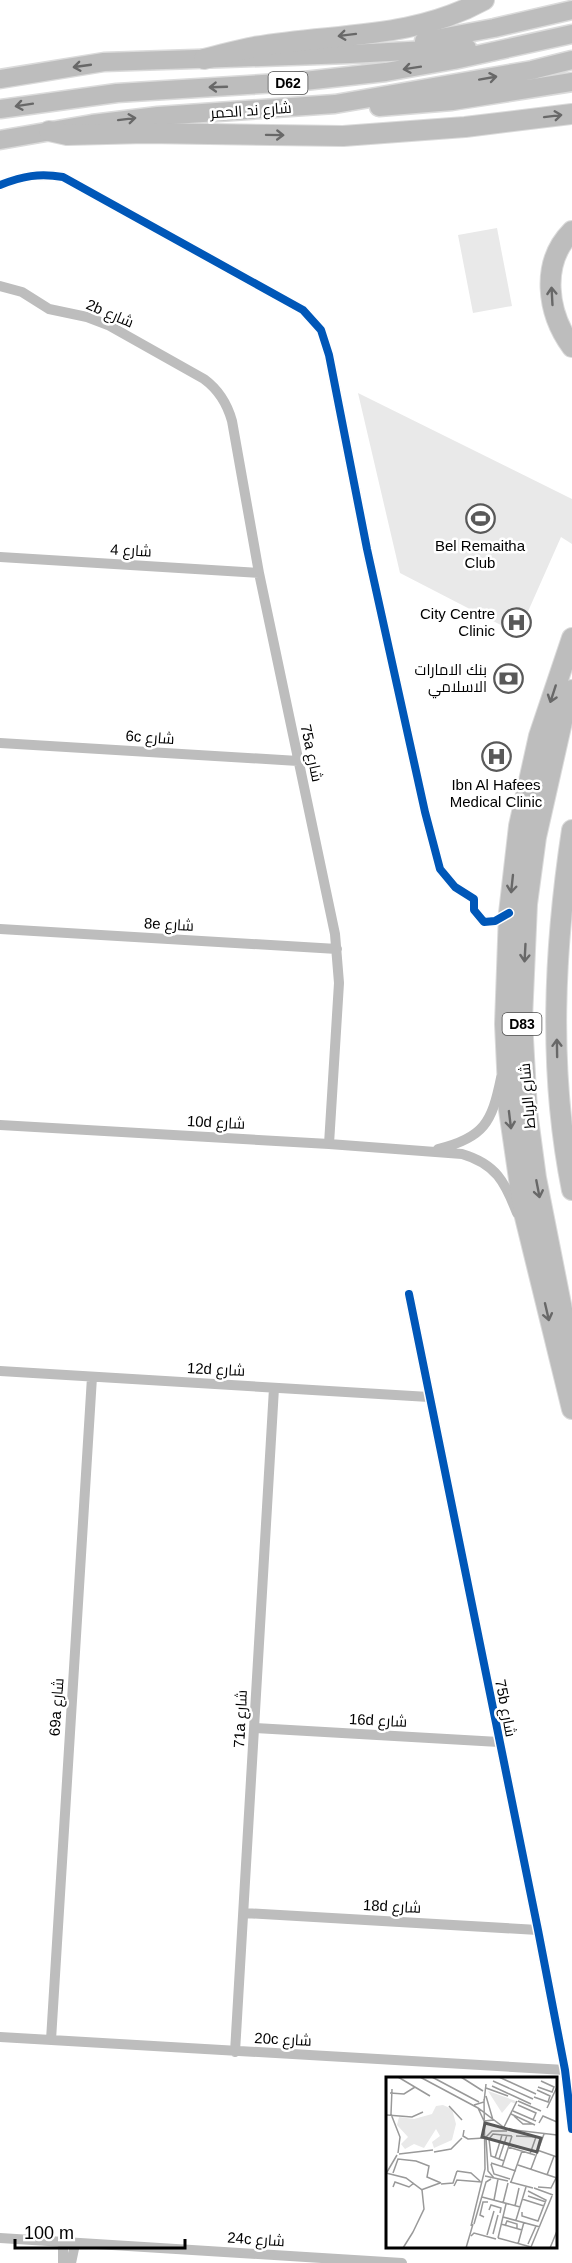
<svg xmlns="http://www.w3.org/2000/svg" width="572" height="2263" viewBox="0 0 572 2263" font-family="Helvetica,Cairo,sans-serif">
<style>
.green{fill:#e9e9e9}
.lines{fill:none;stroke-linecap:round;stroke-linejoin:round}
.primary-casing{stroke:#dbdbdb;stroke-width:21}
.highway-casing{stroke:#dbdbdb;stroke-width:22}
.street{stroke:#bdbdbd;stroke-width:10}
.primary{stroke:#bdbdbd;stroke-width:18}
.highway{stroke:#bdbdbd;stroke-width:20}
.cycleway-casing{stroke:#fff;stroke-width:11}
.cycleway{stroke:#0057b8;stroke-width:8}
.oneway{stroke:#686868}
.labels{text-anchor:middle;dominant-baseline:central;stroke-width:5;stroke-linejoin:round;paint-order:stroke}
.shield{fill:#fff;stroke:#4c4c4c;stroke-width:1.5}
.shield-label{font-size:14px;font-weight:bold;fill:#000}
.street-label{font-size:15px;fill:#000;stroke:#fff}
.poi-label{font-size:15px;fill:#000;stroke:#fff}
.inset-road{fill:none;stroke:#999;stroke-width:1.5}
.view{fill:#595959;fill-opacity:0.15;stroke:#595959;stroke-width:3}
.inset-edge{fill:none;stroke:#000;stroke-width:3}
</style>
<rect width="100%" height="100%" fill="#fff"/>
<path class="green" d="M497,228L512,306L473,313L458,235Z
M358,393L572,499V544L561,537L518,634L400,573Z"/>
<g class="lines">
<defs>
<path id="primary" d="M424,41L494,28L572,10
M0,79L104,62L350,54L467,48
M379,107L452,101L572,82
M0,109L117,93L295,82L386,72L454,60L572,34
M0,140L92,124L158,116L335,104L532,70L572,60"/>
<path id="highway" d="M204,59C221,55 237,50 254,47C333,33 412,40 484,0
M49,131L67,135L146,133L343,136L465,127L572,114
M572,231C540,263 547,313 572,347
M572,638L539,736L519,826L509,913L505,1024L509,1110L524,1213L572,1409
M572,690L564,713L536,837L527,904L522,1020L527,1111L536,1178L572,1360
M572,830C554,949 548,1071 572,1190"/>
</defs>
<use href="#primary" class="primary-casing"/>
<use href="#highway" class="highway-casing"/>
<path class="street" d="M0,185C23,176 39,173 63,177L303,310L321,330L329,355L367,549L425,812L440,869L455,887L474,899V910L484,922L495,921L509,913
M0,286L22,292L49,309L87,317L108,325L204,379C219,390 227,403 232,421L259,573L335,934L339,983L329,1144
M0,557L259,573
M0,743L298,761
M0,929L337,949
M0,1125L329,1144L462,1154C496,1164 505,1182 517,1213
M438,1149C484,1138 492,1122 501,1078
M409,1294L538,1930L565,2070L572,2129
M0,1371L429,1397
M255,1728L499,1742
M244,1913L538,1930
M0,2037L565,2070
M51,2040L92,1377
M235,2052L274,1388
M0,2238L402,2263
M63,2263V2243
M71,2263L75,2244"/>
<use href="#primary" class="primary"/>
<use href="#highway" class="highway"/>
<defs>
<path id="cycleway" d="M0,185C23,176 39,173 63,177L303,310L321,330L329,355L367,549L425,812L440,869L455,887L474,899V910L484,922L495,921L509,913
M409,1294L538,1930L565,2070L572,2129"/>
</defs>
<use href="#cycleway" class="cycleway-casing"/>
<use href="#cycleway" class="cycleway"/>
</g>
<defs><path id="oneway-shaft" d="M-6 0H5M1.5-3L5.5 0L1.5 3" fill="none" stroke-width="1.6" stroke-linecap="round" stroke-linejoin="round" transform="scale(1.5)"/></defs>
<g class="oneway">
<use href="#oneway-shaft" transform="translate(347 35) rotate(173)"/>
<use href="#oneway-shaft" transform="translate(82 66) rotate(172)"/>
<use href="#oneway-shaft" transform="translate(412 68) rotate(171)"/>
<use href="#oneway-shaft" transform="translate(488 78) rotate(-10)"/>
<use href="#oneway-shaft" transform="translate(218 87) rotate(178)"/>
<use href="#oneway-shaft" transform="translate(24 105) rotate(171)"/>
<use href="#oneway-shaft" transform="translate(553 116) rotate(-7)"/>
<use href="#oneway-shaft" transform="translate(127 119) rotate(-7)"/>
<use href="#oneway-shaft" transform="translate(275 135) rotate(1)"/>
<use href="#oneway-shaft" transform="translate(552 296) rotate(-93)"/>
<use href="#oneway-shaft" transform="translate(553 694) rotate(108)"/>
<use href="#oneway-shaft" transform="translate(512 884) rotate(96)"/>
<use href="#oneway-shaft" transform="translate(525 953) rotate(93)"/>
<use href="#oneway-shaft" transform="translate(557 1048) rotate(-91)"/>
<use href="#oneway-shaft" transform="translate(510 1120) rotate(83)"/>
<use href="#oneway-shaft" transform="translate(538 1189) rotate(79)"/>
<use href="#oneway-shaft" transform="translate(547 1312) rotate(77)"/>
</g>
<defs>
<symbol id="stadium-ring" viewBox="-11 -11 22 22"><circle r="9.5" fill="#fff" stroke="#595959" stroke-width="1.5"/><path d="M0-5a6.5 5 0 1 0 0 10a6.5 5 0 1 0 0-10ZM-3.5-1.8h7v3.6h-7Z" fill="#595959"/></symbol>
<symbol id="hospital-ring" viewBox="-11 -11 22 22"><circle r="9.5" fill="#fff" stroke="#595959" stroke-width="1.5"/><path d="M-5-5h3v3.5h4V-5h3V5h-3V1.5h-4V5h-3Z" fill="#595959"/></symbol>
<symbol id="bank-ring" viewBox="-11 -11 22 22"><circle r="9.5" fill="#fff" stroke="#595959" stroke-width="1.5"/><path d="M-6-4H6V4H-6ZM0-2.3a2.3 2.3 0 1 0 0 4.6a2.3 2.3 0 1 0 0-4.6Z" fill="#595959"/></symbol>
</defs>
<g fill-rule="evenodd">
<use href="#stadium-ring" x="464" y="502" width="33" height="33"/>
<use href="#hospital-ring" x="500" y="606" width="33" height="33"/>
<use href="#bank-ring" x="492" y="662" width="33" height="33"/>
<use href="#hospital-ring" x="480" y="740" width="33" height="33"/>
</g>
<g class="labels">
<g class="shield">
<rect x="268.5" y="72" width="39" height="22" rx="4.5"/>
<rect x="502.5" y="1013" width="39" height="22" rx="4.5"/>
</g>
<g class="shield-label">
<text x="288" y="83">D62</text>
<text x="522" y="1024">D83</text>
</g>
<g class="street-label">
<text transform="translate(251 110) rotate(-4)">شارع ند الحمر</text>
<text transform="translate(110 313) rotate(23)">2b شارع</text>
<text transform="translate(131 550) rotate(3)">شارع 4</text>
<text transform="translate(150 737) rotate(4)">6c شارع</text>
<text transform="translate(312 753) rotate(78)">75a شارع</text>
<text transform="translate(169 924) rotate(3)">8e شارع</text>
<text transform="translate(527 1096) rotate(-95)">شارع الرباط</text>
<text transform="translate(216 1122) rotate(3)">10d شارع</text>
<text transform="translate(216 1369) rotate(3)">12d شارع</text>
<text transform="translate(56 1707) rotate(-86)">69a شارع</text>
<text transform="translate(506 1708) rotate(79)">75b شارع</text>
<text transform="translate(240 1719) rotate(-87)">71a شارع</text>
<text transform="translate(378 1720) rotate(3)">16d شارع</text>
<text transform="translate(392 1906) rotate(3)">18d شارع</text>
<text transform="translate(283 2039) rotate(3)">20c شارع</text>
<text transform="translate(256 2239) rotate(4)">24c شارع</text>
</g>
<g class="poi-label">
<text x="480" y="545">Bel Remaitha<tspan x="480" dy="17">Club</tspan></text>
<text x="495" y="613" text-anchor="end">City Centre<tspan x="495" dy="17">Clinic</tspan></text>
<text x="487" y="669" text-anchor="end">بنك الامارات<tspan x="487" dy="17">الاسلامي</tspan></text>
<text x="496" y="784">Ibn Al Hafees<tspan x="496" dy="17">Medical Clinic</tspan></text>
</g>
</g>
<g transform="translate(386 2077)">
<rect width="171" height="171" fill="#fff"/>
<path d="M102,14L130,24V27L125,25L116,36ZM57,28L66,32L70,47L66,63L48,71L46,65L54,59L50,52L38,71L28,67L19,72L15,67L22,60L11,48L13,40L28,42L46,37L50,29Z" fill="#e9e9e9"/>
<path class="inset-road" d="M12,0L44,19M34,0L92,31L120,52L171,58M46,0L93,25M75,0L97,14M113,0L150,17M107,4L147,22M106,9L145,27M152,10L166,15L168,10L155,4M100,11L122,19M6,12L5,37L14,60L12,76M4,16L18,17L29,10M148,20L162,25L164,19L151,13M132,24L155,34M88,28L98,25L100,7M132,28L150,36L147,43M63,29L76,43M92,31L98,44L107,43L100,19M161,31L171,10M127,34L150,44M125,37L149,48M1,38L26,40L37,35M128,39L137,47H146M153,46L157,39L171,45M118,50L131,24M78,53L77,59L82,62L98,61M130,59L152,60M122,70L149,78M151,73L171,80M48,75L65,72L76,61M13,77L47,73M144,77L150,60M109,81L116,58M113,82L121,58M118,84L105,79L103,62L107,57L126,59M105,86L130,94M105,87L108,97L124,102M132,88L171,101M116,90L126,59M145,92L158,57M71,94L85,96L94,104M1,95L11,78M0,96L20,101L36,113L38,132L27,155M7,96L12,82L30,84L43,89L41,100L55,106M161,98L168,79M99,99L122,104M108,101L102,94L100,60L106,54H121M124,105L147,111M125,105L136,74M55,107L67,106L71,94M68,109L71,103L96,105M7,110L9,105L23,110L28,106M152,110L165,111L170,101M148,111L167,118M35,113L54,106M142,119L160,125M96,120L134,130M136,122L158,129M108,123L112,102M117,126L122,106M129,129L133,111M103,133L105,128L115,131L114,136M136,135V139L152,144L160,123L142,114M98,140L94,138L97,125H102M117,140L154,150M130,143L140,110M88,147L100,105L105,102M115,147L136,153M85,149L99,92L98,22M119,149L121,144L131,147V152M107,157L112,138M101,158L108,134M85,159L88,156L110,162M112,161L120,127M112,161L145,170M132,167L138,145M142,167L150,149M145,170L166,119M17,171L27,155M80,171L87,147M164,171L171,154"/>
<path class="view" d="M99,46L155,61L151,75L96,60Z"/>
<rect width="171" height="171" class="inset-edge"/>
</g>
<path d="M15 2239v9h170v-9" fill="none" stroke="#000000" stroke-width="3"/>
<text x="24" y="2239" font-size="18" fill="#000000" stroke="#ffffff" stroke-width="4.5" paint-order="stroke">100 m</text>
</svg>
